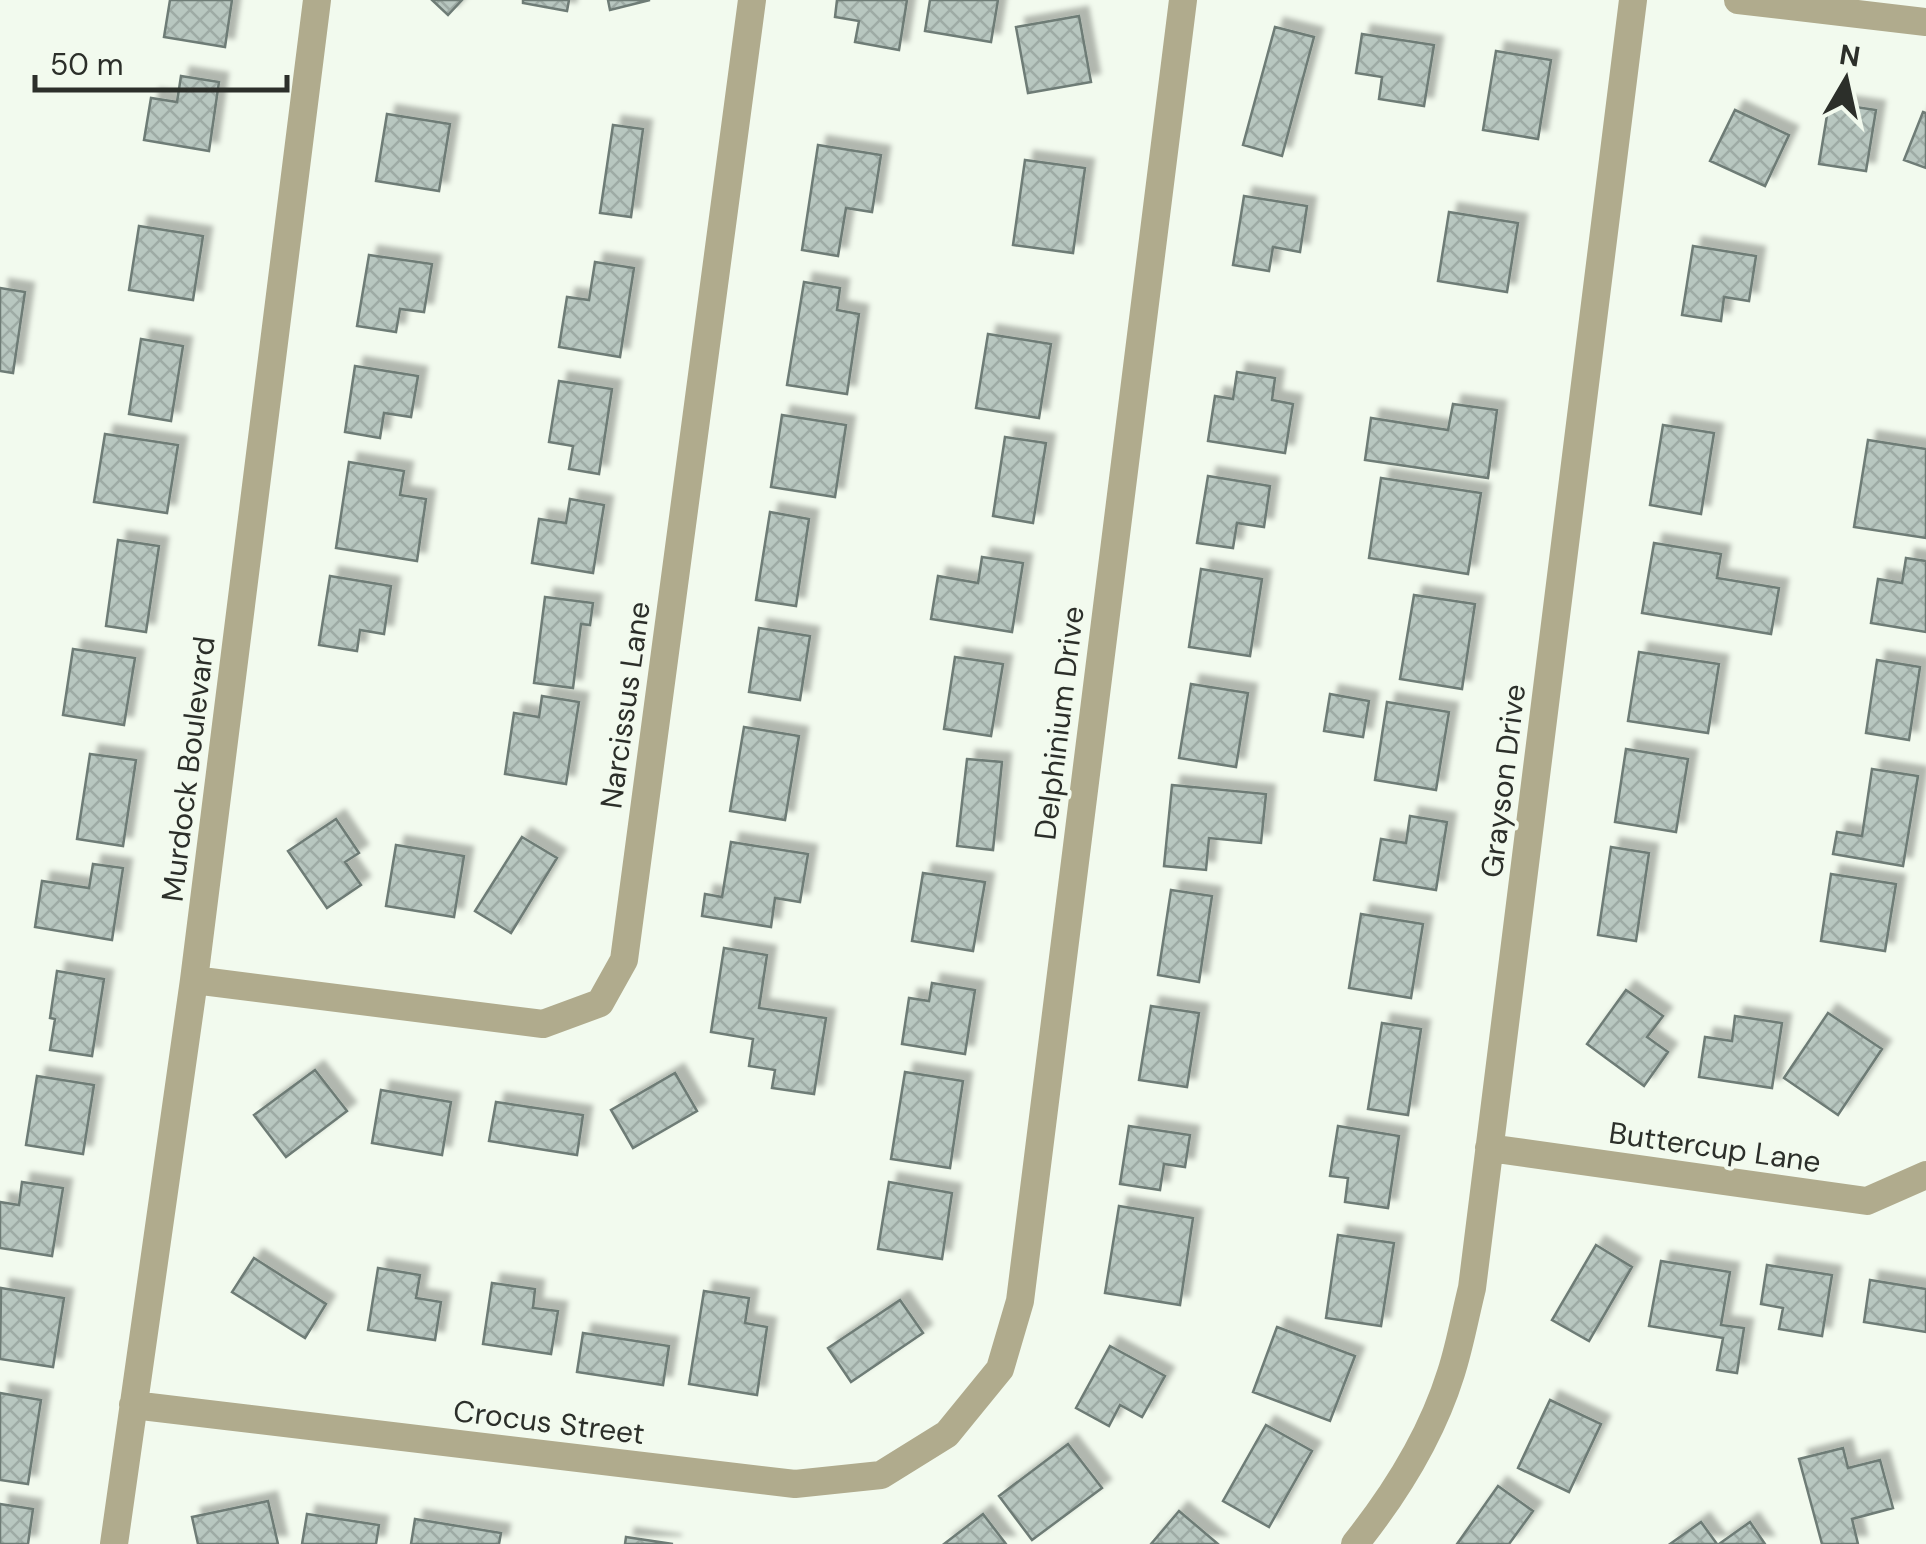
<svg xmlns="http://www.w3.org/2000/svg" width="1926" height="1544" viewBox="0 0 1926 1544" font-family="'DM Sans',sans-serif">
<style>
.building{fill:url(#building-cross-hatch);stroke:#6e7c76;stroke-width:2.5;filter:url(#shadow)}
.lines{fill:none;stroke-linecap:round;stroke-linejoin:round}
.minor{stroke:#b0ab8d;stroke-width:28}
.labels{text-anchor:middle;dominant-baseline:central;stroke-width:8;stroke-linejoin:round;paint-order:stroke}
.street-label{font-size:30px;fill:#2c2f2a;stroke:#f2faee}
</style>
<defs>
<pattern id="building-cross-hatch" width="8" height="8" patternUnits="userSpaceOnUse" patternTransform="scale(2.5)"><rect width="8" height="8" fill="#b8c7c0"/><path d="M0 0l8 8M0 8l8-8" fill="none" stroke="#9eaba5"/></pattern>
<filter id="shadow"><feDropShadow dx="9" dy="-9" stdDeviation="2.5" flood-color="#0004"/></filter>
</defs>
<rect width="100%" height="100%" fill="#f2faee"/>
<path class="building" d="M170,0H232L225,47L164,37Z
M432,0H462L448,15Z
M523,0H569L567,11L523,3Z
M608,0H650L610,10Z
M837,0H907L899,50L855,42L859,21L835,17Z
M930,0H998L991,42L925,31Z
M1079,16L1091,82L1028,93L1016,27Z
M1275,27L1314,37L1282,156L1243,145Z
M1362,34L1434,45L1424,106L1379,99L1382,77L1356,73Z
M1496,51L1551,60L1538,139L1483,130Z
M181,76L219,82L209,151L144,140L151,98L177,102Z
M1829,103L1876,110L1866,171L1819,164Z
M1735,110L1789,135L1765,186L1710,161Z
M1923,112L1926,113V168L1904,160Z
M387,114L450,124L439,191L376,181Z
M613,125L643,129L631,217L600,213Z
M818,145L881,155L872,212L846,208L838,256L802,250Z
M1025,160L1085,168L1073,253L1013,245Z
M1244,196L1307,206L1300,252L1273,247L1269,271L1233,265Z
M1449,212L1518,223L1507,292L1438,281Z
M139,226L203,236L193,300L129,290Z
M1693,246L1756,256L1749,301L1724,297L1721,321L1682,315Z
M369,255L432,264L424,312L400,309L396,332L357,326Z
M595,262L634,268L620,357L559,347L567,297L589,300Z
M804,282L840,288L837,310L859,314L847,394L787,385Z
M0,288L25,292L13,373L0,371Z
M988,334L1051,344L1039,418L976,408Z
M141,339L183,346L171,421L129,414Z
M355,366L418,376L411,417L384,413L380,438L345,432Z
M1237,372L1275,378L1272,400L1293,404L1285,453L1208,441L1215,396L1233,399Z
M559,381L612,389L599,474L569,469L573,446L549,442Z
M1453,404L1497,410L1488,478L1365,460L1371,418L1448,430Z
M782,415L846,425L835,497L771,487Z
M1663,425L1714,433L1701,514L1650,505Z
M105,434L178,445L167,513L94,502Z
M1005,437L1046,443L1033,523L993,516Z
M1868,440L1926,449V538L1854,527Z
M349,462L404,471L400,495L426,499L417,561L336,548Z
M1208,476L1270,486L1264,527L1237,523L1233,548L1197,543Z
M1381,478L1481,493L1468,574L1369,558Z
M570,499L604,505L593,573L532,563L539,519L566,523Z
M770,512L809,519L796,606L756,600Z
M118,540L159,546L146,632L106,626Z
M1654,543L1721,554L1717,578L1779,588L1771,634L1642,613Z
M982,557L1023,563L1012,632L931,619L938,576L978,583Z
M1906,558L1926,561V632L1871,623L1878,579L1902,583Z
M1201,569L1262,579L1250,656L1189,647Z
M330,576L391,586L384,634L360,630L357,651L319,645Z
M1414,595L1475,604L1462,689L1400,679Z
M545,597L593,603L590,625L581,624L573,688L534,683Z
M759,628L810,636L800,700L749,692Z
M73,649L135,658L124,725L63,715Z
M1639,652L1719,664L1708,733L1628,721Z
M955,657L1003,664L991,736L944,729Z
M1877,660L1920,667L1909,740L1866,733Z
M1191,684L1248,693L1236,767L1179,758Z
M1330,694L1369,701L1363,737L1324,731Z
M542,696L579,702L566,784L505,774L514,713L539,717Z
M1387,702L1449,712L1436,790L1375,780Z
M744,727L799,736L785,820L730,811Z
M1626,749L1688,759L1676,832L1615,822Z
M90,754L136,760L123,846L77,839Z
M967,759L1002,762L993,850L957,846Z
M1872,769L1918,776L1903,866L1833,854L1837,832L1862,836Z
M1172,785L1266,794L1261,843L1209,838L1206,870L1164,866Z
M1410,816L1447,822L1436,890L1374,880L1381,839L1406,843Z
M336,819L359,853L345,862L361,885L327,908L288,851Z
M522,837L557,858L511,933L475,911Z
M731,842L808,854L800,902L775,898L771,927L702,916L705,894L722,897Z
M396,845L464,856L454,917L386,906Z
M1611,847L1649,853L1636,941L1598,935Z
M93,864L123,868L112,940L35,927L42,881L89,888Z
M923,873L985,882L973,951L912,941Z
M1831,874L1896,884L1885,951L1821,941Z
M1171,890L1212,896L1199,982L1158,975Z
M1361,914L1423,924L1411,998L1349,988Z
M724,948L767,955L759,1008L826,1018L814,1094L772,1088L775,1070L749,1066L753,1039L711,1032Z
M57,971L104,979L92,1056L50,1050L55,1019L50,1018Z
M932,983L975,990L965,1054L902,1044L909,998L929,1001Z
M1626,990L1663,1016L1647,1037L1668,1052L1644,1086L1587,1044Z
M1151,1006L1199,1013L1187,1087L1139,1080Z
M1828,1013L1882,1049L1838,1115L1784,1078Z
M1735,1016L1782,1023L1772,1088L1699,1077L1705,1037L1732,1041Z
M1382,1023L1421,1029L1408,1115L1368,1109Z
M315,1070L347,1111L286,1157L254,1115Z
M905,1072L963,1081L950,1168L891,1159Z
M675,1073L697,1111L633,1148L611,1110Z
M37,1076L94,1085L83,1154L26,1145Z
M381,1090L451,1102L442,1155L372,1143Z
M496,1102L583,1115L577,1155L489,1141Z
M1129,1126L1190,1135L1185,1167L1164,1164L1160,1190L1120,1184Z
M1338,1126L1399,1136L1388,1208L1345,1202L1348,1178L1330,1176Z
M22,1182L63,1188L52,1256L0,1248V1202L19,1205Z
M889,1182L952,1193L942,1259L878,1249Z
M1119,1206L1193,1218L1180,1305L1105,1293Z
M1338,1235L1394,1243L1381,1326L1326,1318Z
M1596,1245L1632,1267L1589,1341L1552,1320Z
M254,1258L326,1304L305,1338L232,1292Z
M1661,1261L1730,1272L1721,1325L1744,1328L1737,1373L1717,1370L1723,1338L1649,1326Z
M1767,1265L1832,1275L1822,1336L1779,1329L1783,1308L1761,1304Z
M378,1268L420,1275L416,1298L441,1302L435,1340L368,1330Z
M1870,1280L1926,1289V1332L1864,1322Z
M492,1283L535,1289L533,1308L558,1311L551,1354L483,1344Z
M1,1288L64,1298L53,1367L0,1359Z
M704,1291L749,1298L745,1323L767,1327L757,1395L689,1384Z
M900,1300L923,1333L851,1382L828,1348Z
M1277,1327L1355,1356L1330,1421L1253,1392Z
M583,1333L669,1346L663,1385L577,1372Z
M1110,1346L1165,1376L1142,1417L1120,1405L1109,1426L1076,1408Z
M0,1393L41,1400L28,1484L0,1480Z
M1550,1400L1601,1424L1569,1492L1518,1468Z
M1266,1425L1312,1451L1269,1527L1223,1501Z
M1068,1444L1102,1488L1032,1540L999,1496Z
M1843,1448L1848,1468L1880,1460L1893,1508L1852,1519L1858,1544H1822L1799,1459Z
M1498,1486L1533,1511L1509,1544H1457Z
M268,1501L278,1544H198L192,1517Z
M0,1504L33,1509L28,1544H0Z
M1179,1511L1218,1544H1151Z
M307,1514L379,1525L376,1544H302Z
M983,1514L1006,1544H944Z
M415,1519L501,1533L499,1544H411Z
M1701,1522L1717,1544H1670Z
M1750,1522L1765,1544H1719Z
M626,1537L673,1544H625Z"/>
<g class="lines">
<path class="minor" d="M1738,0L1926,22
M194,980L543,1024L600,1003L624,960L752,0
M1489,1148L1867,1201L1926,1175
M133,1405L795,1484L881,1475L947,1434L1000,1369L1020,1301L1183,0
M114,1544L194,980L317,0
M1355,1544C1395,1494 1432,1434 1451,1373C1460,1345 1465,1316 1472,1288L1633,0"/>
</g>
<g class="labels">
<g class="street-label">
<text transform="translate(625 705) rotate(-82)">Narcissus Lane</text>
<text transform="translate(1059 723) rotate(-83)">Delphinium Drive</text>
<text transform="translate(188 769) rotate(-83)">Murdock Boulevard</text>
<text transform="translate(1503 781) rotate(-83)">Grayson Drive</text>
<text transform="translate(1715 1147) rotate(8)">Buttercup Lane</text>
<text transform="translate(549 1422) rotate(7)">Crocus Street</text>
</g>
</g>
<g transform="translate(1846 80) rotate(9)" stroke="#f2faee" stroke-width="8" paint-order="stroke">
<path d="M0-8L18 38L0 25L-18 38Z" fill="#2c2f2a"/>
<text y="-15" font-size="28" font-weight="bold" text-anchor="middle" fill="#2c2f2a">N</text>
</g>
<path d="M35 75v15h252v-15" fill="none" stroke="#2c2f2a" stroke-width="5"/>
<text x="50" y="75" font-size="30" fill="#2c2f2a" stroke="#f2faee" stroke-width="8" paint-order="stroke">50 m</text>
</svg>
